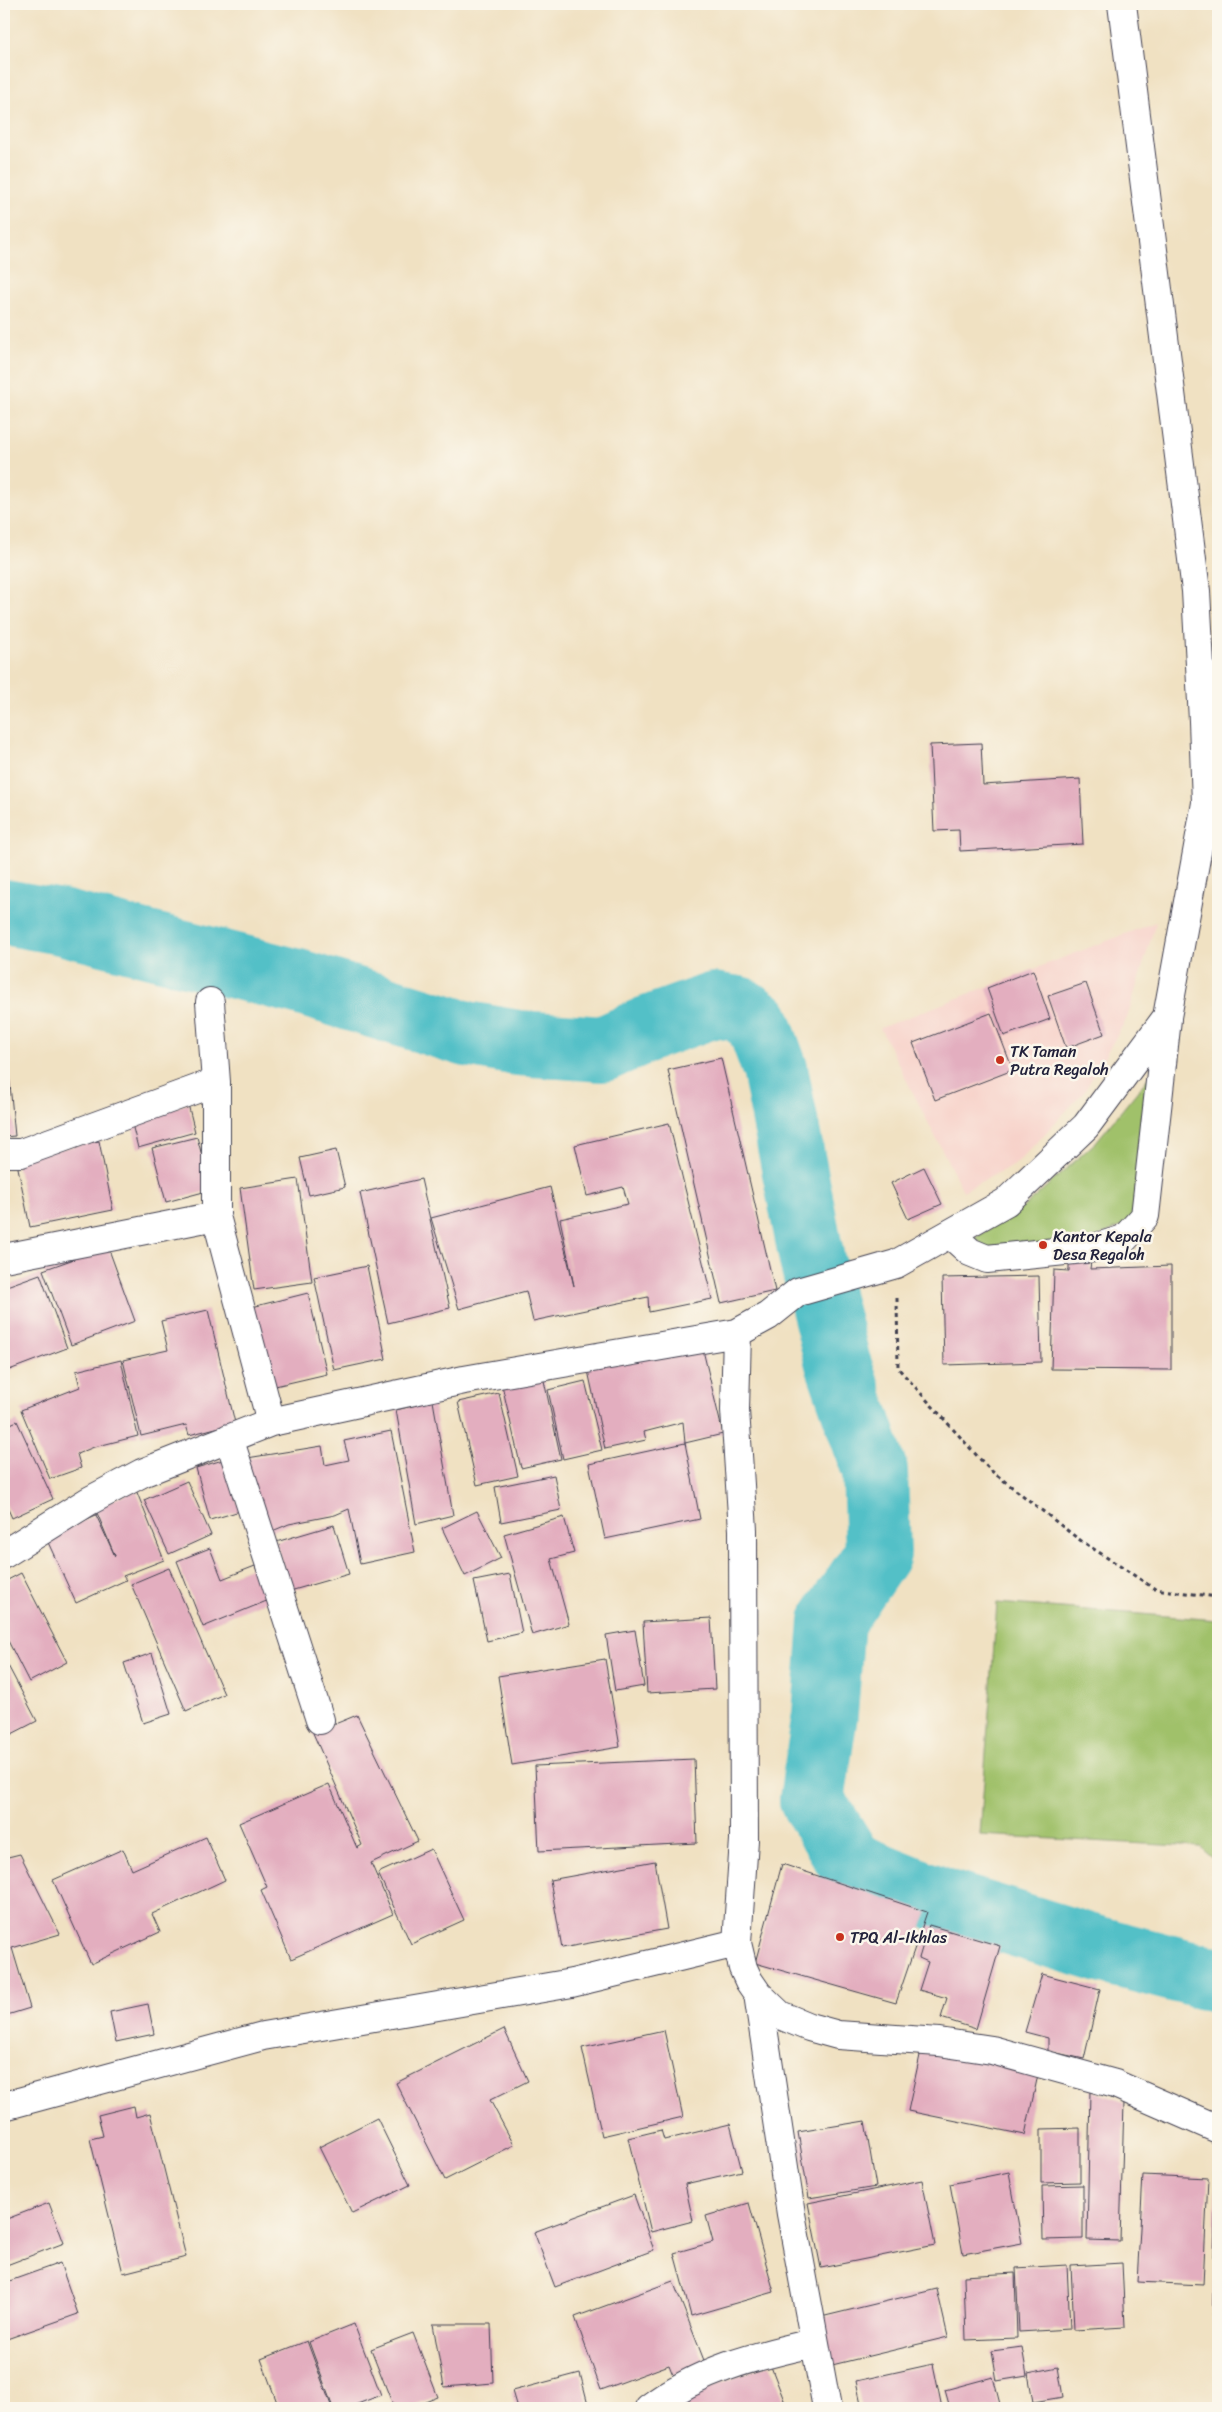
<svg xmlns="http://www.w3.org/2000/svg" width="1222" height="2412" viewBox="0 0 1222 2412" font-family="Sriracha,sans-serif">
<style>
.built{fill:#f7d1c9}
.green{fill:#a0c16a;stroke:#617252}
.lines{fill:none;stroke-linecap:round;stroke-linejoin:round}
.river{stroke:#52c0c7;stroke-width:66}
.building{fill:#e3aebf}
.minor-casing{stroke:#413f4f;stroke-width:30}
.path{stroke:#413f4f;stroke-width:3;stroke-dasharray:4 4;stroke-linecap:butt}
.minor{stroke:#fff;stroke-width:28}
.poi-dot{fill:#c8321e;stroke:#fbf7ec;stroke-width:2}
.labels{text-anchor:middle;dominant-baseline:central;stroke-width:5;stroke-linejoin:round;paint-order:stroke}
.poi-label{font-size:16px;fill:#22223b;stroke:#fbf7ec;text-anchor:start}
</style>
<rect width="100%" height="100%" fill="#fbf7ec"/>
<filter id="ink" filterUnits="userSpaceOnUse"><feTurbulence type="fractalNoise" baseFrequency=".02" numOctaves="2"/><feDisplacementMap in="SourceGraphic" scale="10" xChannelSelector="R" yChannelSelector="G"/><feConvolveMatrix kernelMatrix="1 2 1 2 8 2 1 2 1" color-interpolation-filters="sRGB"/></filter>
<filter id="wash" filterUnits="userSpaceOnUse"><feTurbulence type="fractalNoise" baseFrequency=".0096" numOctaves="4" result="noise"/><feDisplacementMap in="SourceGraphic" scale="20" xChannelSelector="R" yChannelSelector="G"/><feGaussianBlur stdDeviation="1.12" result="paint"/><feColorMatrix in="noise" values="0 0 0 0 0 0 0 0 0 0 0 0 0 0 0 0 0 1.4 0 .05"/><feComposite in="paint" operator="in"/></filter>
<g filter="url(#wash)">
<rect width="100%" height="100%" fill="#f0e1c2"/>
<path class="built" d="M1156,922L1127,1018L1084,1092L1017,1163L963,1191L880,1028Z"/>
<path class="green" d="M1149,1077L1138,1209L1125,1225L1093,1238L990,1252L975,1238L1025,1206L1096,1142Z
M997,1603L1218,1620V1863L1200,1847L980,1835Z"/>
<g class="lines">
<path class="river" d="M4,912L61,922L298,982L467,1034L518,1043L603,1049L650,1028L714,1005L739,1009L758,1022L775,1069L812,1260L838,1363L875,1471L878,1553L832,1621L825,1714L812,1800L851,1864L948,1903L1101,1950L1205,1977L1218,1979"/>
</g>
<g id="blocks">
<path class="building" d="M981,743L983,785L1080,779L1083,844L960,851L959,830L934,831L930,745Z
M1033,970L1050,1019L1004,1036L987,988Z
M1086,983L1104,1034L1066,1048L1048,996Z
M991,1013L1013,1070L935,1100L913,1043Z
M7,1054L15,1136L4,1137V1055Z
M721,1058L775,1291L721,1303L668,1070Z
M188,1104L195,1132L138,1148L131,1120Z
M669,1123L712,1299L649,1312L648,1297L533,1321L526,1291L459,1309L431,1218L550,1187L574,1286L560,1219L628,1204L623,1187L587,1196L575,1145Z
M197,1137L211,1190L166,1202L152,1148Z
M99,1141L113,1210L30,1227L16,1158Z
M336,1150L345,1187L309,1195L300,1158Z
M924,1167L942,1204L908,1219L891,1183Z
M298,1179L312,1282L254,1290L240,1188Z
M421,1179L450,1308L388,1323L360,1193Z
M108,1247L135,1321L71,1345L43,1270Z
M1069,1260L1091,1261L1090,1269L1171,1266V1370L1051,1369L1054,1270L1069,1271Z
M367,1266L386,1359L334,1370L314,1277Z
M40,1274L67,1348L4,1372V1287Z
M1039,1276L1041,1362L944,1365L942,1278Z
M308,1293L327,1374L271,1387L252,1307Z
M208,1310L235,1423L189,1435L186,1425L141,1436L123,1360L168,1350L161,1321Z
M702,1346L723,1434L685,1443L700,1519L605,1539L589,1464L685,1443L683,1422L644,1432L646,1440L605,1449L587,1366Z
M121,1360L138,1436L94,1447L77,1454L81,1468L50,1479L21,1410L80,1387L76,1371Z
M543,1376L561,1459L521,1468L502,1385Z
M585,1381L602,1450L563,1459L548,1390Z
M499,1393L518,1476L477,1485L458,1402Z
M433,1401L453,1515L416,1524L396,1410Z
M17,1421L53,1499L12,1518L4,1500V1427Z
M391,1431L415,1552L360,1564L349,1509L335,1515L289,1524L270,1532L241,1459L322,1446L325,1465L349,1460L344,1441Z
M226,1459L240,1511L210,1520L196,1468Z
M554,1475L561,1510L501,1522L495,1487Z
M187,1481L211,1535L169,1554L144,1500Z
M136,1490L164,1560L123,1576L126,1580L76,1603L46,1538L96,1515L115,1556L95,1508Z
M477,1511L501,1558L465,1576L442,1528Z
M564,1517L574,1553L551,1559L569,1624L532,1635L504,1534Z
M334,1525L349,1574L290,1591L276,1542Z
M210,1548L222,1579L255,1566L269,1600L203,1627L177,1561Z
M169,1568L224,1694L186,1711L131,1584Z
M21,1573L67,1662L29,1682L4,1633V1582Z
M510,1574L522,1633L487,1641L474,1581Z
M711,1618L715,1689L647,1693L643,1622Z
M635,1630L644,1686L615,1691L606,1635Z
M152,1653L171,1714L143,1723L124,1663Z
M4,1658L37,1721L4,1738Z
M605,1659L620,1747L512,1765L498,1676Z
M357,1715L418,1841L371,1863L393,1914L291,1959L261,1890L267,1887L239,1823L329,1784L357,1848L362,1845L313,1733Z
M694,1759L697,1843L539,1851L535,1766Z
M206,1837L225,1880L152,1914L160,1932L91,1964L53,1880L123,1849L132,1870Z
M431,1849L464,1920L411,1944L378,1873Z
M20,1854L60,1934L12,1948L30,2008L4,2016V1858Z
M655,1861L667,1929L562,1948L550,1880Z
M782,1864L927,1912L896,2003L755,1963Z
M929,1925L1000,1946L976,2029L941,2018L947,1998L919,1990L928,1962L919,1958Z
M1042,1974L1100,1989L1084,2059L1048,2051V2038L1025,2032Z
M148,2004L154,2034L116,2042L110,2012Z
M504,2029L528,2081L490,2100L514,2145L445,2180L396,2083Z
M664,2030L683,2117L602,2136L582,2048Z
M922,2046L1039,2070L1025,2135L908,2111Z
M1090,2090L1124,2102L1120,2241L1087,2240Z
M134,2106L136,2117L150,2113L186,2257L123,2273L90,2139L103,2136L98,2115Z
M377,2118L410,2185L352,2213L319,2147Z
M865,2121L876,2187L809,2198L798,2132Z
M730,2124L742,2171L685,2184L693,2221L651,2232L628,2138L661,2130L664,2140Z
M1080,2128V2182L1041,2183V2129Z
M1009,2172L1022,2243L963,2254L950,2184Z
M1143,2175L1208,2178L1203,2285L1137,2282Z
M922,2180L935,2245L821,2268L808,2203Z
M1216,2182H1218V2331L1212,2330Z
M1083,2185V2239L1043,2240L1042,2186Z
M634,2195L654,2250L555,2287L534,2232Z
M49,2203L64,2243L4,2266V2220Z
M749,2203L774,2292L691,2316L674,2253L713,2242L706,2216Z
M60,2263L78,2314L4,2340V2283Z
M1122,2263L1125,2327L1074,2330L1071,2266Z
M1067,2265L1070,2329L1019,2332L1016,2268Z
M1015,2273L1017,2338L966,2340L964,2276Z
M673,2281L705,2363L673,2375L669,2365L601,2390L575,2317Z
M937,2289L948,2337L832,2365L821,2317Z
M354,2324L381,2395L347,2408H333L309,2342Z
M433,2324H491L493,2383L444,2387Z
M413,2333L438,2397L410,2408H394L371,2349Z
M307,2341L332,2408H279L261,2359Z
M1022,2347L1027,2376L997,2381L992,2351Z
M770,2364L787,2408H670L668,2404Z
M933,2364L942,2408H862L856,2381Z
M1058,2367L1063,2397L1033,2402L1028,2373Z
M580,2373L589,2408H517L512,2391Z
M993,2377L1001,2408H950L945,2390Z"/>
</g>
</g>
<g filter="url(#ink)">
<use href="#blocks" fill-opacity="0" stroke="#413f4f" stroke-width="1"/>
<g class="lines">
<defs>
<path id="minor" d="M1122,4L1196,591L1203,721L1206,803L1167,1017L1086,1126L1006,1202L896,1264L798,1292L768,1316L737,1333L735,1410L743,1530L744,1840L737,1943L743,1968L749,1981L758,1994L780,2015L809,2027L838,2035L939,2042L992,2050L1115,2084L1218,2129
M210,1002L216,1082V1216L271,1422
M4,1153H21L216,1082
M950,1234L970,1252L987,1259L1094,1248L1124,1239L1145,1216L1167,1019
M4,1258L216,1216
M229,1438L320,1720
M4,1554L89,1501L142,1473L271,1422L464,1380L737,1333
M758,1994L791,2214L827,2408
M4,2106L263,2036L572,1983L737,1943
M649,2408C699,2370 754,2356 814,2343"/>
</defs>
<use href="#minor" class="minor-casing"/>
<path class="path" d="M897,1298L898,1368L989,1469L1077,1538L1155,1589L1218,1597"/>
<use href="#minor" class="minor"/>
</g>
</g>
<g class="poi-dot">
<circle cx="1000" cy="1060" r="5"/>
<circle cx="1043" cy="1245" r="5"/>
<circle cx="840" cy="1937" r="5"/>
</g>
<g class="labels">
<g class="poi-label">
<text x="1010" y="1051">TK Taman<tspan x="1010" dy="18">Putra Regaloh</tspan></text>
<text x="1053" y="1236">Kantor Kepala<tspan x="1053" dy="18">Desa Regaloh</tspan></text>
<text x="850" y="1937">TPQ Al-Ikhlas</text>
</g>
</g>
<rect width="1222" height="2412" fill="none" stroke="#fbf7ec" stroke-width="20"/>
</svg>
